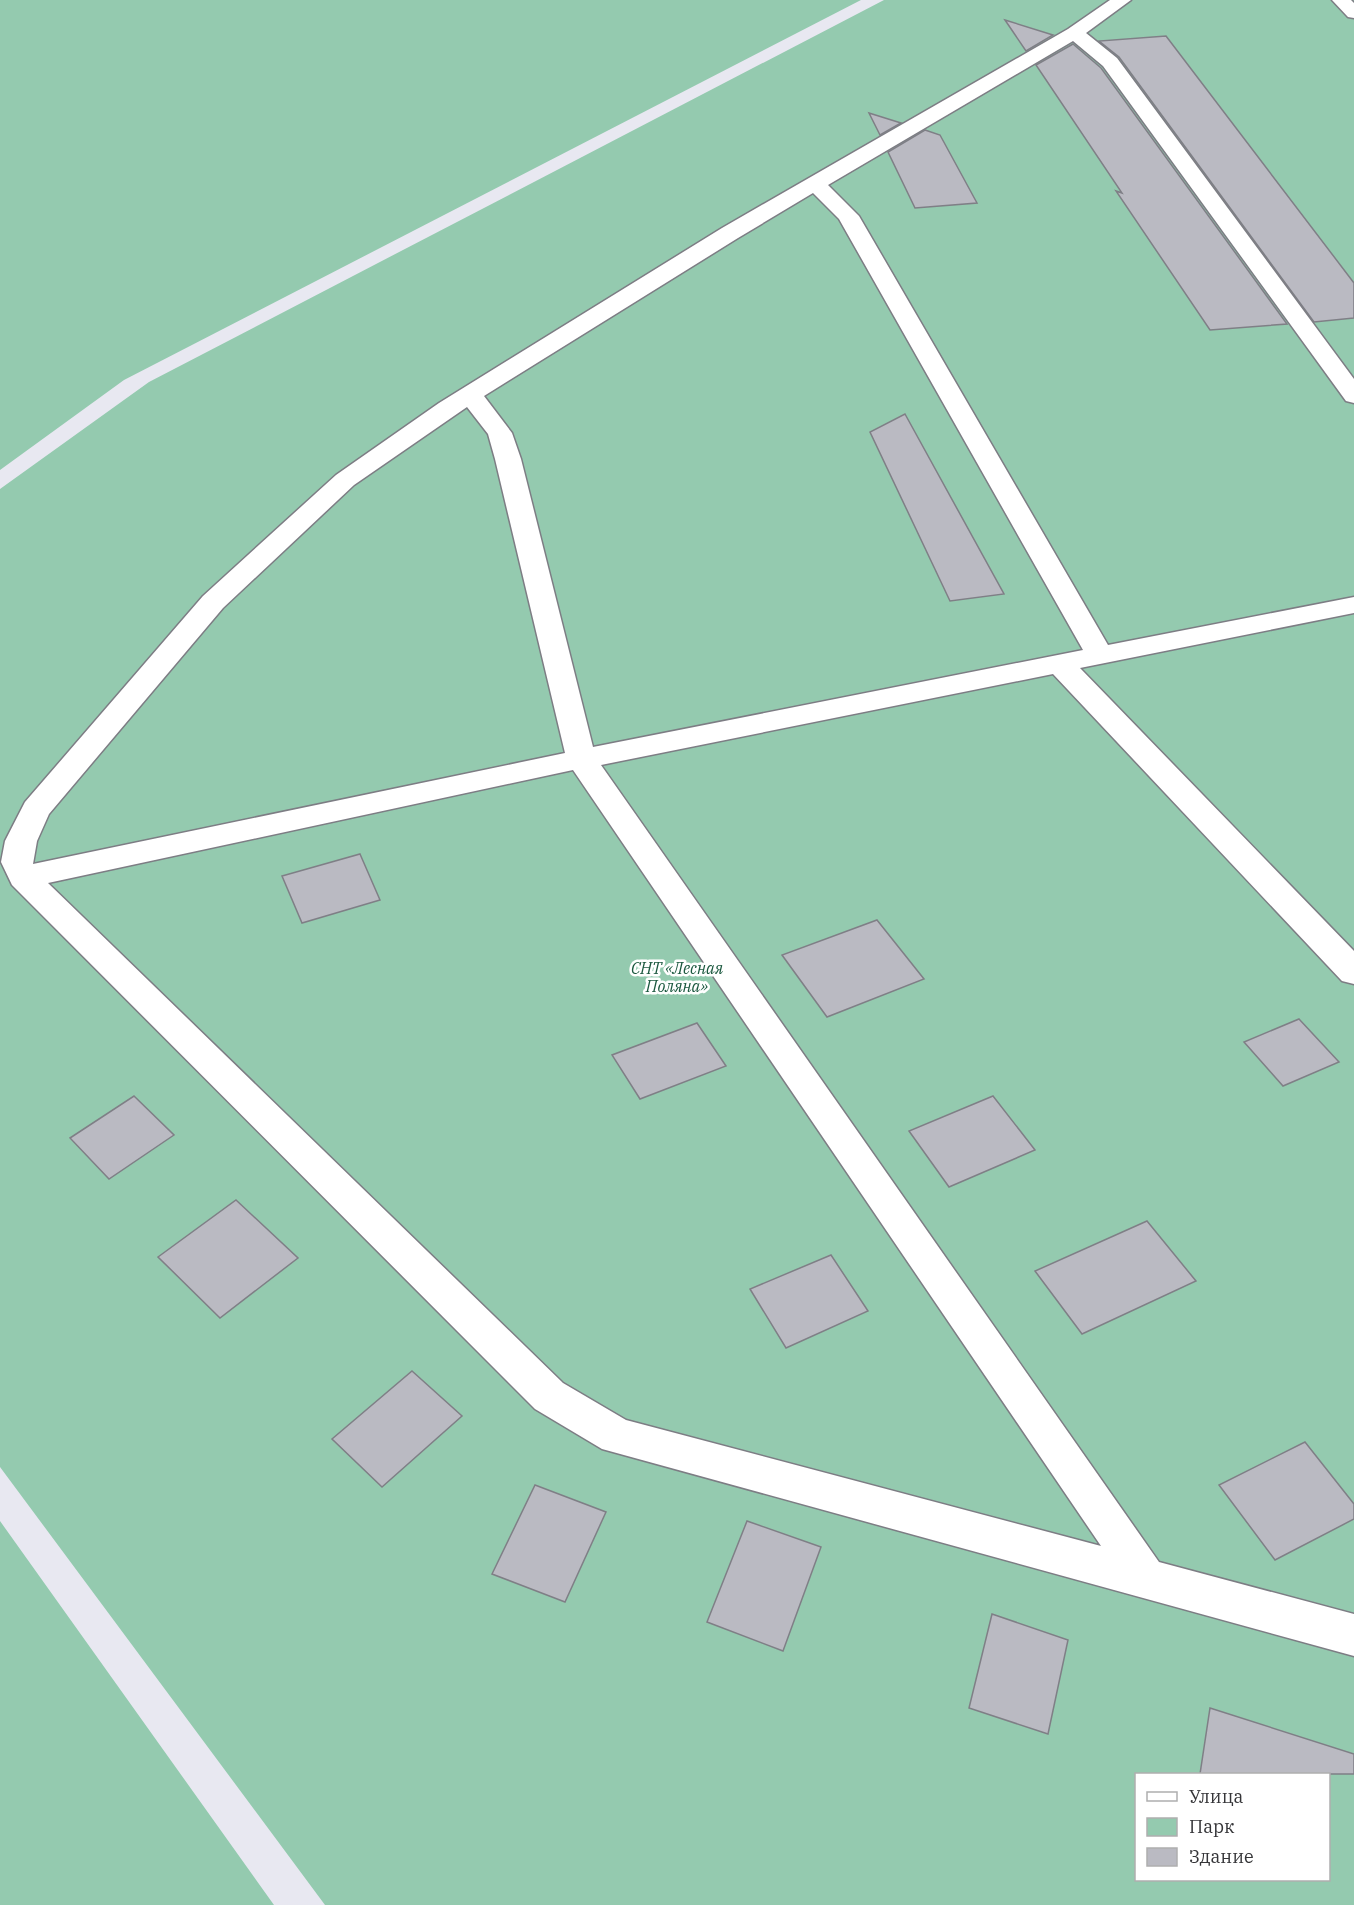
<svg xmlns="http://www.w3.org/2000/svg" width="1354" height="1905" viewBox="0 0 1354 1905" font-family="'IBM Plex Serif',serif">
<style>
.green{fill:#94caaf;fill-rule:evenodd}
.building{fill:#babac2;stroke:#7f7f86;stroke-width:1.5}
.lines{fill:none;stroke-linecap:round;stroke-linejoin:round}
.minor-casing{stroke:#7d7d84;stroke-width:3}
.minor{fill:#fff;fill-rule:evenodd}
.labels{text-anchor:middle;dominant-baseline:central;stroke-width:5;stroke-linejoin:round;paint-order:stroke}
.park-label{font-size:16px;font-style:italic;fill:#1b583f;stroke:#fff}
</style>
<rect width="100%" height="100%" fill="#e8e8f1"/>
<path class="green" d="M0,0H861L124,380L0,470Z
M884,0H1354V1905H325L0,1467V489L149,382ZM1136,1774H1328V1880H1136Z
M0,1521L274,1905H0Z"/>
<path class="building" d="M1005,20L1053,35L1026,51Z
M1166,36L1354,283V318L1314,322L1119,57L1099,41Z
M1073,44L1101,68L1287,324L1210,330L1116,191L1122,193L1036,65Z
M869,113L901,123L880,135Z
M925,130L940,135L977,203L915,208L888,152Z
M905,414L1004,594L950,601L870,432Z
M360,854L380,900L302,923L282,876Z
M877,920L924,979L827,1017L782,955Z
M1299,1019L1339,1062L1283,1086L1244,1042Z
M697,1023L726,1066L640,1099L612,1055Z
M134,1096L174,1135L109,1179L70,1138Z
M993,1096L1035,1150L949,1187L909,1131Z
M236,1200L298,1258L220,1318L158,1257Z
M1147,1221L1196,1281L1082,1334L1035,1271Z
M831,1255L868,1311L786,1348L750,1289Z
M412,1371L462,1416L382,1487L332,1439Z
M1305,1442L1354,1504V1519L1275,1560L1219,1485Z
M535,1485L606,1512L565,1602L492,1574Z
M747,1521L821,1547L783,1651L707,1622Z
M992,1614L1068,1640L1048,1734L969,1708Z
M1210,1708L1354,1754V1774H1200Z"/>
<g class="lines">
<defs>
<path id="minor" d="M1110,0H1131L1086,33L1117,58L1354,379V403L1346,401L1103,66L1073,41L828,185L859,216L1108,645L1354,597V613L1080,668L1354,951V984L1342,981L1053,674L601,765L1159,1562L1354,1614V1656L602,1449L535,1409L12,885L1,862L5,841L25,802L203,596L336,475L439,403L722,228L1068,29ZM813,193L839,219L1083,650L593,747L521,459L512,433L484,396L738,238ZM467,407L488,434L495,459L565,753L33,864L37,841L49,814L223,608L354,485ZM573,770L1101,1546L626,1420L563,1383L48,883Z
M1332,0H1351L1354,3V18L1348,17Z"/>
</defs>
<use href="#minor" class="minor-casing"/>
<use href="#minor" class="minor"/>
</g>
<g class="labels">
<g class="park-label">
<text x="677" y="968">СНТ «Лесная<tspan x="677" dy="18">Поляна»</tspan></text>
</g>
</g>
<rect x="1135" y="1773" width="195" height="108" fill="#ffffff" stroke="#aeaeaf" stroke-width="1.5"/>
<rect x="1147" y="1792" width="30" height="9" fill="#ffffff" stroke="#aeaeaf" stroke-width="1.5"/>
<text x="1189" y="1803" font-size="18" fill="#353538">Улица</text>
<rect x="1147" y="1818" width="30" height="18" fill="#94caaf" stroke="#aeaeaf" stroke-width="1.5"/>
<text x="1189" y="1833" font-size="18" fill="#353538">Парк</text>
<rect x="1147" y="1848" width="30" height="18" fill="#babac2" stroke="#aeaeaf" stroke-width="1.5"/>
<text x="1189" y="1863" font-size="18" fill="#353538">Здание</text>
</svg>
